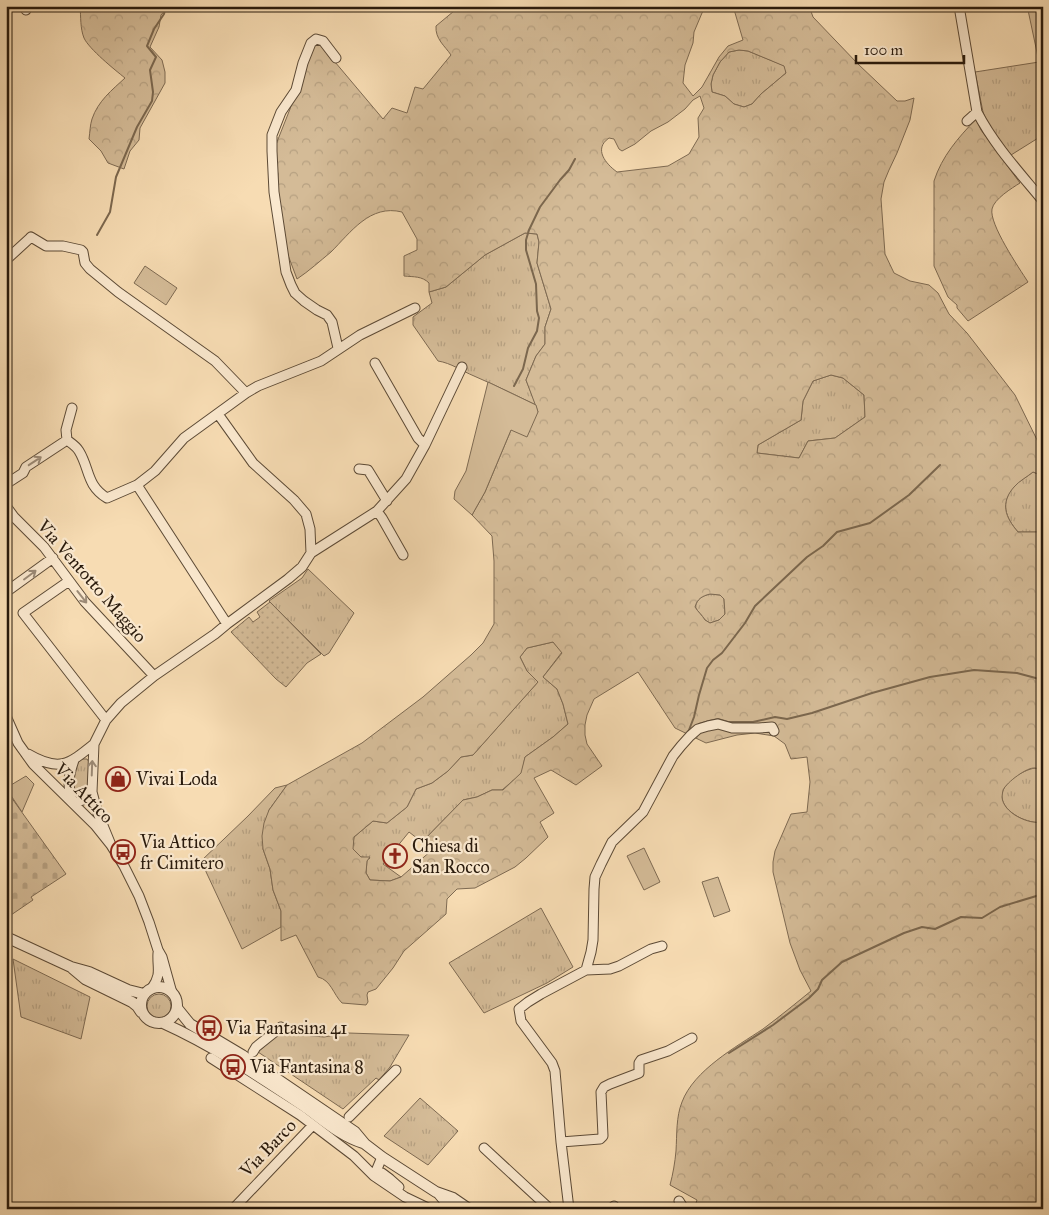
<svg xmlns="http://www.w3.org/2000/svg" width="1049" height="1215" viewBox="0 0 1049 1215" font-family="'IM FELL Great Primer',serif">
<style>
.grass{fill:url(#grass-tufts);stroke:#7e6a52}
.forest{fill:url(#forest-crowns);stroke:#7e6a52;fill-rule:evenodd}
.cemetery{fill:url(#cemetery-stones);stroke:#7e6a52}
.park{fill:url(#park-dots);stroke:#7e6a52}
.garden{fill:#d4bb97;stroke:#7e6a52}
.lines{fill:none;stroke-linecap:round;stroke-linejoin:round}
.stream{stroke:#7b674e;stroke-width:2}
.minor-casing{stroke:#5c4a36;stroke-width:11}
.tertiary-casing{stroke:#5c4a36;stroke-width:12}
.minor{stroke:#fae8ce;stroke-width:9}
.tertiary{stroke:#fae8ce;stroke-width:10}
.oneway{stroke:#9c8b77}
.labels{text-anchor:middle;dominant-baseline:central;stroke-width:4.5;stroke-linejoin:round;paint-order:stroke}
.street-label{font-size:18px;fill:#291a0c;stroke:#fae8ce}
.poi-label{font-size:18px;fill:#291a0c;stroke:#fae8ce;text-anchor:start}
</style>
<defs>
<pattern id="grass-tufts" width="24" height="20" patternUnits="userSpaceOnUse" patternTransform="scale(1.25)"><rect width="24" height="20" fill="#d4bb97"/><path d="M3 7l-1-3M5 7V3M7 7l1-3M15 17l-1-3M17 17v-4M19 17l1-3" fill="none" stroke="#b6a081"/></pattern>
<pattern id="forest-crowns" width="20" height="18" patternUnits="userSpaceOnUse" patternTransform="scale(1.25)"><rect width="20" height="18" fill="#d4bb97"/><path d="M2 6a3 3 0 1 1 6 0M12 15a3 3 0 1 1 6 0" fill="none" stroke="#b6a081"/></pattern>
<pattern id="cemetery-stones" width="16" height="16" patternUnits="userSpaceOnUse" patternTransform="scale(1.25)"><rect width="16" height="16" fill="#d4bb97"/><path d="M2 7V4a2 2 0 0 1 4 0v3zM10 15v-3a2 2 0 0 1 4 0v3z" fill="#b6a081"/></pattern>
<pattern id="park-dots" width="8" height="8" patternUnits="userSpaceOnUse" patternTransform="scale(1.25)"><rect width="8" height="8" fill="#d4bb97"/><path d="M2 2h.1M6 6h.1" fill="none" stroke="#b6a081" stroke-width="1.8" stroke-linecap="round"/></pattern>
</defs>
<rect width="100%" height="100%" fill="#f7dcb3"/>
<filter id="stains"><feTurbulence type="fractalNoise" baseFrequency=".004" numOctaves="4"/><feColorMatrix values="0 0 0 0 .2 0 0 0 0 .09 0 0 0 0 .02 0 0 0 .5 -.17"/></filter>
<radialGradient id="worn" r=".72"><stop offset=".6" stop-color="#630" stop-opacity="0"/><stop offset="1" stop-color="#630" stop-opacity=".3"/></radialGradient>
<path class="grass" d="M1030,6H1043V135L1011,155L987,123L983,112L975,72L1039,62L1028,10H1031Z
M739,50L748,51L785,66L786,73L761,94L752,104L744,107L734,104L725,96L712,92L711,84L713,75L720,62L729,52Z
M525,233L537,234L539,242L537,263L551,309L545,327V344L536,356L526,380L536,405C515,395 495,385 474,376C462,371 451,363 438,361L413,325V317L432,303L429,292L446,287L485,255Z
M831,375L843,378L864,395L865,417L835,438L808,441L799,458L757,453L758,445L801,420L803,401L813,381Z
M1033,472L1043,476V527L1037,532H1018C1005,517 1000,503 1014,486C1019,481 1027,477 1033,472Z
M308,569L354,613L329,653L324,656L269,601L302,578Z
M710,594L720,595L724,599L725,614L719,620L710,623L705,620C702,615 698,612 695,607C697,599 702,596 710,594Z
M553,642L562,652L543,677L557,689L563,704L568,724L553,737L525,757L522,773L502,790H492L477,797L463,800L422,842L409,832L383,864L401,877L390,881L370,880L366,873L367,860L370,858L361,857L352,849L354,837L373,821L387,823L407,807L416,789L432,783L448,771L461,757L473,755L537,683L527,671L520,657L527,648Z
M82,759H87L89,762L88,790L86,794L78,799L75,797C72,785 71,767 82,759Z
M1035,768L1043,771V822C1029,825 1004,813 1002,798C1000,783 1023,770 1035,768Z
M287,785L269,810L263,849L270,869L273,890L281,911V927L242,949L201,861L248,816L275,788Z
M541,908L573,967L547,983L484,1013L449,963Z
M13,959L90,997L81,1039L21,1017Z
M147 1006a12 12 0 1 1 24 0a12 12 0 1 1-24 0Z
M279,1033L324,1037L348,1033L409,1035L390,1067L379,1080L376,1078L343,1109L258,1052Z
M420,1098L458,1131L428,1165L384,1136Z"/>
<path class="forest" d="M80,6H169L161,15L159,27L150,47L162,60L165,72V83L140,128L139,140L130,151L124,169L108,163L101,151L89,139C90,132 90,125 92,119C98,101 112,90 125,78C115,70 89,49 84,38C80,28 81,17 80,6Z
M460,6H707L702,13L694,32L693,43L685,65L683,83L693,96L702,87L719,57L728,46L743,40L733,6H782L783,8L790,10L795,6H809L813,17L858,64L897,101H905L914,98L910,120L897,153L889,170L884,182L881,199L885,254L894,273L910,281L929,285L938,293L949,314L967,333L1015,395L1043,452V476L1033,472C1027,477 1019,481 1014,487C1000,503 1005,517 1018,532H1037L1043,527V771C1040,770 1038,768 1035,768C1027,767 1007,782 1003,790C1003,790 1002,796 1002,797C1003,813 1029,825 1043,822V1209H694L697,1200L670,1185C673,1174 675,1162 676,1151C677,1134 676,1117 682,1102C694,1070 736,1047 763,1029C779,1017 795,1004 811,991L800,970L790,943L773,872V862L775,851L791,814L807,812L810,782L807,757L791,759L785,744L774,736L755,733L737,735L706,743L675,728L638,672L594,699L587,715L585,725V735L587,744L602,766L576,785L551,770L534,778L554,813L540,822L548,837L526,858L515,867L475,888L457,889L447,899L446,914L404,951L393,968L376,989L368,992L367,995L368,1002L366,1005L342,1003C333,994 331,980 318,977L296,935L281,941V911L273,890L270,869L263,849L262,836L264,823L269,810L287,785L362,743L423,697L471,655L483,643L494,624V561L492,536L472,515L485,492L511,430L538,412L526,380L536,356L545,344V327L551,309L537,263L539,242L537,234L525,233L485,255L446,287L429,292V283C422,276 414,277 404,276V256L417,250V239L402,212C370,204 351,232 331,252C320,261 309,271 297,279L288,255L284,238L276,195L278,174L273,152L290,109L305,64L317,42L323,45L335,62L383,119L392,108L407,113L415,87L423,89L451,55C445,46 435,39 436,26ZM739,50L748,51L784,66L786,73L761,94L752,104L744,107L734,104L725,96L712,92L711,84L713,75L720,62L729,52ZM700,96L704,108L698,118L699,137L689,154L668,166L617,172C606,164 593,149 609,138L614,139L619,149L622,151L635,144L651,131L668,122L685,109L693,100ZM831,375L843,378L864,395L865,417L835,438L808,441L799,458L757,453L758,445L801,420L803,401L813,381ZM710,594L720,595L724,599L725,614L719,620L710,623L705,620C702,615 698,612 695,607C697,599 702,596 710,594ZM553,642L562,653L543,677L557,689L563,704L568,724L553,737L525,757L521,773L503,790H492L477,797L463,800L422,842L432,850L401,877L390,881L370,880L366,873L367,861L370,857H361L353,849L354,837L373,821L387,823L407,807L416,789L432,783L448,771L461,757L473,755L538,682L527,671L520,657L527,648Z
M976,119L981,130L1020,183C1012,188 994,199 992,209C989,224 1019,268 1028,282L968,321L957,308V305L948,297L934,266V181C942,156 958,138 976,119Z"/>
<path class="cemetery" d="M6,790L66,874L31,897L33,900L11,915L10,913L6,915Z"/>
<path class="park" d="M270,602L321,654L307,663L286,687L276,679L231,632L249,617L253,622L260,617L257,612Z"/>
<path class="garden" d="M145,266L177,288L166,305L134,283Z
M488,382L536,405L538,412L527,437L511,430L485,492L472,515L454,499L455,491L466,471Z
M26,776L34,784L22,812L6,788Z
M644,848L660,882L644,890L627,856Z
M718,877L730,911L714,917L702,882Z"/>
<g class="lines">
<path class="stream" d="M97,235L110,212L116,177L137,127L152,101L153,92L150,70L156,57L147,46L154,29L164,14L166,6
M514,386L523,369L528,348L537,331L539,318L537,311L536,284L526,250V240L529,230L540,207L560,180L569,170L575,159
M699,724L709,721L718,719L728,722H753L775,717L787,719L812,713L872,693L930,677L974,670L1017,673L1043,680
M686,734L689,730L694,717L699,695L707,668L713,660L722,653L745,623L755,606L807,557L823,546L837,532L870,523L909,495L940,465
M729,1053L773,1025L809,998L818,989L822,980L842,962L904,933L922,927L935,929L961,917L982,918L1000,907L1043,894"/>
<defs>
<path id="minor" d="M23,6L26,10
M959,6L977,112C994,145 1020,173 1043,201
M336,58L323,41L316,39L311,43L303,63L296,90L281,112L272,135V151L274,192L286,272L291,285L295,293L304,301L317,310L327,315L332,322L338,348
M967,121L977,112
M6,260L30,238L31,237L46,246H63L81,250L83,252L85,263L90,269L118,292L215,361L246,393
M375,363L418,438L425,445
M72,408L66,430L67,440C71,443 76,446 79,451C90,469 86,485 107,498L137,485L155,471L184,438L246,393L258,386L321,361L360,335L415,308
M218,414L253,463L294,500L306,514L310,529L311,553
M359,469L368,470L387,501
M6,484L23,473L26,467L67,440
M137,485L227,624
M6,506L14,517L44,547L85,602L154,676
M377,511L382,518L403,555
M69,581L23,613L106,720
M6,592L53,558
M6,716L18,743L33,764L95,825L111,845L124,866L139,896L149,922L158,950L162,957L172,993
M28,754C59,772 68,765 94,744
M74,760C68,778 67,784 73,803C81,802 87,799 92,792
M111,845L97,811L92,792L94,744L106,720L121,703L154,676L215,634L227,624L288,579L302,567L311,553L377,511L406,479L425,445L462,367
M586,970L591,952L593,940L594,889L595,877L601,864L612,842L643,812L673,756L681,746L690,736L698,729L708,726L718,724L732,728H759L772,727L774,731
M152,988C162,974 157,968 158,953
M253,1052L256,1047L281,1027
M211,1058L300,1115L354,1156L374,1176L405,1197L430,1209
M349,1117L396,1070
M561,1142L600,1139L603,1136L601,1092L604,1087L610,1084L639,1073V1063L641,1060L668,1051L692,1038
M484,1148L550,1209
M374,1176L382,1173L390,1179L399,1187
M374,1176L382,1157
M679,1201L684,1209
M233,1209L313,1125
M569,1209L561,1142L555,1071L552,1063L521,1021L519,1009L528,1002L541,994L586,970L610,969L619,966L651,949L662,946
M613,1209L614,1206"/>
<path id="tertiary" d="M6,937L71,967L89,972L128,990L144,994
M73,969L85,979L132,1002L137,1006L141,1012
M141 1005a18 18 0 1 1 36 0a18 18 0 1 1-36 0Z
M177,1008L190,1024L242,1055L355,1132L365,1144L382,1157L436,1192L453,1198L469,1209
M163,1023C212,1045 257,1075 302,1105C322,1119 340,1136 363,1143
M439,1194L449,1206L454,1209"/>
</defs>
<use href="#minor" class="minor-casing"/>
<use href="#tertiary" class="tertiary-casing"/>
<use href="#minor" class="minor"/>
<use href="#tertiary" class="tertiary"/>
</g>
<defs><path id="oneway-shaft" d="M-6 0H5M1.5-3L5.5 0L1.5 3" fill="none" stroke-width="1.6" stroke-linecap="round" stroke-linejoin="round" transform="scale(1.25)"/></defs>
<g class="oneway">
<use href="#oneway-shaft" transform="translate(35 461) rotate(-33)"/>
<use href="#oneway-shaft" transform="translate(30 575) rotate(-37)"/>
<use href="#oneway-shaft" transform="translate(82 597) rotate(52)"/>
<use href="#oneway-shaft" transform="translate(92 768) rotate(-88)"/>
</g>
<defs>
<symbol id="shop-ring" viewBox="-11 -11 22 22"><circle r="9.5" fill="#fae8ce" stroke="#8f2418" stroke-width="1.5"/><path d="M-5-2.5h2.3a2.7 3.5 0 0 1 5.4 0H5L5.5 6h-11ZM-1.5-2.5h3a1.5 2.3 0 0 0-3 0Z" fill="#8f2418"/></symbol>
<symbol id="bus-ring" viewBox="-11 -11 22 22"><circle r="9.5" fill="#fae8ce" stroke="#8f2418" stroke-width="1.5"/><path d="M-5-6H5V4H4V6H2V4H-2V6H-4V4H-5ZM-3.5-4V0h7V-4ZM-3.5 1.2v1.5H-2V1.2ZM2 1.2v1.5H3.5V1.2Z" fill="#8f2418"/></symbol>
<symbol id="church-ring" viewBox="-11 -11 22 22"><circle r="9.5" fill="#fae8ce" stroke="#8f2418" stroke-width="1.5"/><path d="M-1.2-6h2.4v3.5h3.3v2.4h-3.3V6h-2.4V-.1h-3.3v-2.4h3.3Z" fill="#8f2418"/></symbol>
</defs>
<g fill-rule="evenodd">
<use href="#shop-ring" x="104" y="765" width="28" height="28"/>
<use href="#bus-ring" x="109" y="838" width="28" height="28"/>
<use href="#church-ring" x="381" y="842" width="28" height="28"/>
<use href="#bus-ring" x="195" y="1014" width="28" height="28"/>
<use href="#bus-ring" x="219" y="1053" width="28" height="28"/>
</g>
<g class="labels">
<g class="street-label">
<text transform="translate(92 581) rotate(49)">Via Ventotto Maggio</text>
<text transform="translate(84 793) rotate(46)">Via Attico</text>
<text transform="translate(268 1148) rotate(-46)">Via Barco</text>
</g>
<g class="poi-label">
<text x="136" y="779">Vivai Loda</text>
<text x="140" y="842">Via Attico<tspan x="140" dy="21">fr Cimitero</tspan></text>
<text x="412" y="846">Chiesa di<tspan x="412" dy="21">San Rocco</tspan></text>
<text x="226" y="1028">Via Fantasina 41</text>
<text x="250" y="1067">Via Fantasina 8</text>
</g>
</g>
<rect width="1049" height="1215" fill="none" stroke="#f7dcb3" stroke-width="25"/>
<rect x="8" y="8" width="1034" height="1200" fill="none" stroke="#291a0c" stroke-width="2.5"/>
<rect x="12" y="12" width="1024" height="1190" fill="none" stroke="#291a0c"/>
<path d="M856 55v8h108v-8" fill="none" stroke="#291a0c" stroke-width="2.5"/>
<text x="864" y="55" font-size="15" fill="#291a0c" stroke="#fae8ce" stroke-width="4" paint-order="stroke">100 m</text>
<rect width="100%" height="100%" filter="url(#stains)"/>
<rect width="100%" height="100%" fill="url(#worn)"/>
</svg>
